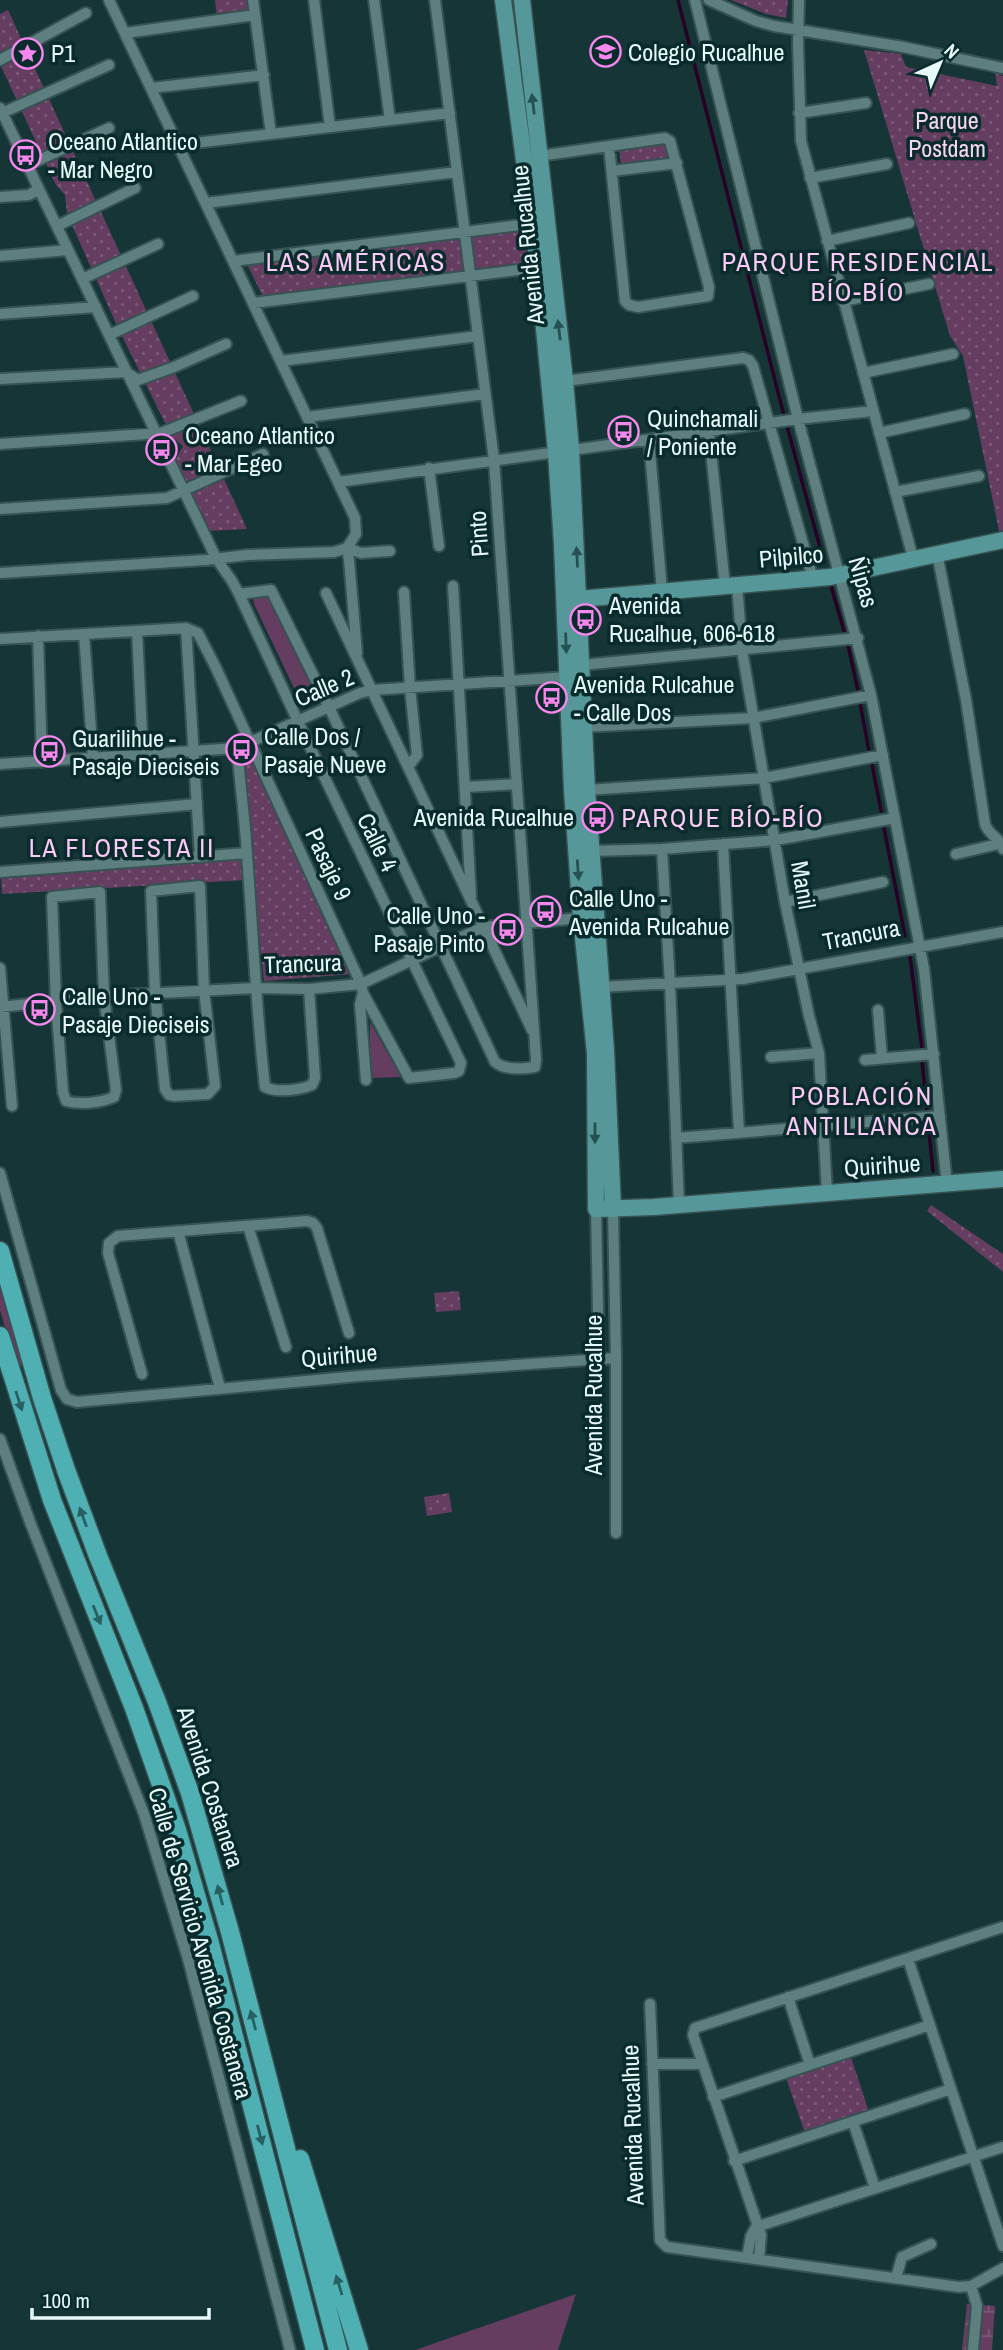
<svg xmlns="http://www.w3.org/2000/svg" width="1003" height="2350" viewBox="0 0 1003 2350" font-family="'Archivo Narrow',sans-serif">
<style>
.grass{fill:#653d61}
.wetland{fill:url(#wetland-marsh)}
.park{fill:url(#park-dots)}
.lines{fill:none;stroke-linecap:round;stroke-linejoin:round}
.stream{stroke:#280226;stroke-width:3.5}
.street-casing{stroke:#375253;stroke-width:14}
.secondary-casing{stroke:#375253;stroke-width:19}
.primary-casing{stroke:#375253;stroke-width:21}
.street{stroke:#5e7f7f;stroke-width:10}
.secondary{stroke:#569899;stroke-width:16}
.primary{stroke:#4fb0b3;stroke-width:18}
.oneway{fill:#255152}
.oneway2{fill:#266062}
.labels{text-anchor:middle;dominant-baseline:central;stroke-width:7;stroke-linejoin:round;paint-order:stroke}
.poi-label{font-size:24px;fill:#e7f9f9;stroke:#0a2b2c;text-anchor:start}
.park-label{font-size:24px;fill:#f6d5f2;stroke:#0a2b2c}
.street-label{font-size:24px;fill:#e7f9f9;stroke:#0a2b2c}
.neighbourhood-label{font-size:26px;letter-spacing:2px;fill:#fccaf6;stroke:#0a2b2c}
</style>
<defs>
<pattern id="wetland-marsh" width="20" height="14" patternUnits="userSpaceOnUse" patternTransform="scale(1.75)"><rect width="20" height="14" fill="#653d61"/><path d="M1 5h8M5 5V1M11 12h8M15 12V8" fill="none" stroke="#7b5a78"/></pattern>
<pattern id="park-dots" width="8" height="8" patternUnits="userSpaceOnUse" patternTransform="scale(1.75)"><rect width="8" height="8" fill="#653d61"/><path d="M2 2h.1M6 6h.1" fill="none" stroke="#7b5a78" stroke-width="1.8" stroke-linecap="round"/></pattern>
</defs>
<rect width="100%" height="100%" fill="#153536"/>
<path class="grass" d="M260,596L268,597L271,601L311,684L309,689L301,693L294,688L254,604L253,598Z
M370,1022L401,1077L370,1078Z
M0,1281L23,1365L16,1368L0,1310Z
M576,2294L558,2350H415Z"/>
<path class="wetland" d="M967,2304L995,2306L992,2350H962Z"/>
<path class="park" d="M215,0H247L248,8L245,13L217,17Z
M731,0H788L786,18L766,14Z
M8,10L247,529L207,531L176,459L183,446L172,437L119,330L67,214L65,195L56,185L0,64V14Z
M864,50L901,54L906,67L997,86L995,73L1003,76V550L963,356L950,336Z
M662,141L668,146L671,159L621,165L619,147Z
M523,228L528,265L478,272L474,268L471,240L472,235Z
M456,237L462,241L466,267L462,272L264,299L247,264Z
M248,749L352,974L264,981L240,752Z
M245,860L246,880L2,894L1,874Z
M931,1205L1003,1254V1272L927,1211Z
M459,1291L461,1310L436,1312L434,1293Z
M449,1493L452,1512L427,1516L424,1497Z
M851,2057L869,2112L805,2133L786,2078Z"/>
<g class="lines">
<path class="stream" d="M678,0L782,408L824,562
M831,586L844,631
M848,645L858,691
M860,703L869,751
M872,764L881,811
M884,828L905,936
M910,957L922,1049
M922,1061L927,1111
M928,1122L933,1171"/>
<defs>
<path id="street" d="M109,0L355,518L356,534L347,548
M253,0L271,134
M314,0L330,127
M374,0L390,120
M695,0L798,419L871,695L924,969L947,1184
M709,0L756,21L774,26L903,47L1003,68
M799,0L798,44L801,141L913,558
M125,33L255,15
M0,60L86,13
M151,88L264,75
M0,108L216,558L232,581L239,594L301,728L461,1063L459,1071L454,1073L409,1078L363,993L361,984L216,668L198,633L186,628L0,639
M2,113L109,65
M799,113L866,103
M178,145L450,113
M539,156L665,138L670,141L709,287L708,296L638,307L629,305L625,301L609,147
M28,165L109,128
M612,171L677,163
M810,178L887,164
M0,197L29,195L39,189
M206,203L457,172
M57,226L135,188
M827,241L909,223
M0,256L68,250
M233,261L536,223
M82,279L158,244
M843,301L929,284
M253,303L542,267
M0,314L96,307
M109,335L193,296
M281,361L478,336
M863,373L953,354
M0,379L126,372L138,380L174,367L226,344
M565,381L743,358L749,360L753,366L813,579
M307,417L485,394
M709,432L725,586
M879,433L965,414
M649,440L662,591
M0,444L161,433L241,401
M429,468L439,546
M338,482L798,419L873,411
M895,492L979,476
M0,509L167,498L263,454
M347,548L349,560L357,653
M937,553L966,700L985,824C988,835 1000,837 1003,849
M0,573L205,560L247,555L334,552L347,548L361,553L390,551
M737,584L742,650L785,902L809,1016L819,1053L827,1192
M453,586L471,896
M404,592L410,688L417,755L408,767
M326,593L532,1030
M239,594L271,590L329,707L495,1062C504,1070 523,1069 535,1067L536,1059L494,460L435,0
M186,628L200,857
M137,631L143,754
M84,634L93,758
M38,636L42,762
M583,727L753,718L871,695
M237,748C240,784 245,820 247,855C253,933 256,1010 265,1087C277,1093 300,1090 312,1085L315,1078L309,989
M0,764L237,748L360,693L372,690L567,677L582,665L858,638
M465,787L517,784
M587,790L764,778L883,755
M0,822L197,804
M723,844L739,1132
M662,849L670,984L679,1205
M590,851L662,849L776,840L895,818
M956,854L1002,843
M0,872L247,853
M200,886L204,990L215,1086L208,1094L174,1096L169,1095L165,1089L155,993L151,891Z
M100,892L104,996L116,1090L114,1097C100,1103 80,1105 66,1101L63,1092L56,1002L52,897Z
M785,902L883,882
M0,968L12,1106
M601,987L743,979L1003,932
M363,993L360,1004L366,1080
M0,1007L104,996L255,988L309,989L361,984L483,927L581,918
M878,1010L882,1058
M771,1057L819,1053
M865,1060L934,1054
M676,1138L940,1116
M0,1173L61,1390L67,1399L77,1402L359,1376L616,1358
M596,1209L599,1359
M613,1209L616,1358V1533
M248,1226L286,1347
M178,1231L220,1388
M142,1374L108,1253L109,1243L118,1236L307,1221L313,1223L317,1228L349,1333
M0,1439L30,1522L144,1814L188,1959L290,2350
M908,1959L1003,2246
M788,1997L810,2065
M650,2004L660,2240L667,2247L959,2287L971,2286L1003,2268
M652,2064H703
M713,2097L930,2025
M853,2122L875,2188
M734,2161L951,2089
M756,2227L1003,2147
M747,2257L751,2236L756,2227
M759,2259L761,2235L693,2035L695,2028L1003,1927
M896,2278L902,2257L931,2244
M971,2286L977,2306L973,2350"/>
<path id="secondary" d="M503,0L538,267L556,452L562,544L572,790L581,918L595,1053L596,1209L654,1207L1003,1179
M522,0L565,381L571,450L587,790L606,1051L613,1209
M579,599L830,577L1003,540"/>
<path id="primary" d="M0,1251L42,1398L66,1470L98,1556L157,1702L190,1793L230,1932L338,2350
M0,1336L52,1500L134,1708L177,1830L209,1940L315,2350
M300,2159L359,2350"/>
</defs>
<use href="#street" class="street-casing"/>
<use href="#secondary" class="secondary-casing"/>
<use href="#primary" class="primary-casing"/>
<use href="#street" class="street"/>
<use href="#secondary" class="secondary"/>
<use href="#primary" class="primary"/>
</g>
<defs><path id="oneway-solid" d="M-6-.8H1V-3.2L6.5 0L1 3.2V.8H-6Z" transform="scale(1.75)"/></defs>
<g class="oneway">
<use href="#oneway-solid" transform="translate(533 104) rotate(-97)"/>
<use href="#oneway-solid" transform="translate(559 330) rotate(-97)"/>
<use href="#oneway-solid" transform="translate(577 557) rotate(-93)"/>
<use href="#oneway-solid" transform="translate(566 643) rotate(88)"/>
<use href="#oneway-solid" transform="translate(578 870) rotate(86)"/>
<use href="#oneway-solid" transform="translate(595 1133) rotate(90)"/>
</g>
<g class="oneway2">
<use href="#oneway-solid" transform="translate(19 1401) rotate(72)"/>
<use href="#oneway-solid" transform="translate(83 1517) rotate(-110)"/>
<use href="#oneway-solid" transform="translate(97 1615) rotate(68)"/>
<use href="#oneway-solid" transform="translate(220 1895) rotate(-105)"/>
<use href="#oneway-solid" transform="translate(253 2020) rotate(-105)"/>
<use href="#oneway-solid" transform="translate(260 2135) rotate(75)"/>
<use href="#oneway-solid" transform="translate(339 2285) rotate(-107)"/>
</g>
<defs>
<symbol id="school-ring" viewBox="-11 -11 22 22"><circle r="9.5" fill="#0a2b2c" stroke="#f688ed" stroke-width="1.5"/><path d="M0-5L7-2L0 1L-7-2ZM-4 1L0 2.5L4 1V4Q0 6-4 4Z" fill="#f688ed"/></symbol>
<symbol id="sight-ring" viewBox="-11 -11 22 22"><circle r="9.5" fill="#0a2b2c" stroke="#f688ed" stroke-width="1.5"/><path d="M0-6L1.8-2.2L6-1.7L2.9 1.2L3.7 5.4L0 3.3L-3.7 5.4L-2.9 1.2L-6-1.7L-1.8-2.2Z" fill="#f688ed"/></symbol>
<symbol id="bus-ring" viewBox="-11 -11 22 22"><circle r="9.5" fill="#0a2b2c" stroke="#f688ed" stroke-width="1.5"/><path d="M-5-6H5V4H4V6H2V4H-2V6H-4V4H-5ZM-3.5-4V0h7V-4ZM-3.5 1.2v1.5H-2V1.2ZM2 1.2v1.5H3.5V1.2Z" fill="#f688ed"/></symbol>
</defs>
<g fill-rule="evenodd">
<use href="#school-ring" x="588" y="34" width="35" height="35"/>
<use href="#sight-ring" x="10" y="36" width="35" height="35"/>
<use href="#bus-ring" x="8" y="138" width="35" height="35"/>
<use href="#bus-ring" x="606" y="414" width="35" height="35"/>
<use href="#bus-ring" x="144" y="432" width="35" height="35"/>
<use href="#bus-ring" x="568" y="602" width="35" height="35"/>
<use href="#bus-ring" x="534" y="680" width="35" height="35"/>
<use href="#bus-ring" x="224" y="732" width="35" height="35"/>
<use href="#bus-ring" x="32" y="734" width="35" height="35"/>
<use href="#bus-ring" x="580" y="800" width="35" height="35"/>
<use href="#bus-ring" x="528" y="894" width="35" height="35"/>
<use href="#bus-ring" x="490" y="912" width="35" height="35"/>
<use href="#bus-ring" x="22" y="992" width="35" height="35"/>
</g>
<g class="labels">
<g class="poi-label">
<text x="628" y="52">Colegio Rucalhue</text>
<text x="51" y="53">P1</text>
<text x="48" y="141">Oceano Atlantico<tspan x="48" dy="28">- Mar Negro</tspan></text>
<text x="647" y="418">Quinchamali<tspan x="647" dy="28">/ Poniente</tspan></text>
<text x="185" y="435">Oceano Atlantico<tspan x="185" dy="28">- Mar Egeo</tspan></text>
<text x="609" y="605">Avenida<tspan x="609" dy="28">Rucalhue, 606-618</tspan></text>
<text x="574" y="684">Avenida Rulcahue<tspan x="574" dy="28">- Calle Dos</tspan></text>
<text x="264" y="736">Calle Dos /<tspan x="264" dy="28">Pasaje Nueve</tspan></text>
<text x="72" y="738">Guarilihue -<tspan x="72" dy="28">Pasaje Dieciseis</tspan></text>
<text x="574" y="817" text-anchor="end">Avenida Rucalhue</text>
<text x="569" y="898">Calle Uno -<tspan x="569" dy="28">Avenida Rulcahue</tspan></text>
<text x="485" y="915" text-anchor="end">Calle Uno -<tspan x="485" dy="28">Pasaje Pinto</tspan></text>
<text x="62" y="996">Calle Uno -<tspan x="62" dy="28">Pasaje Dieciseis</tspan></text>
</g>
<g class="park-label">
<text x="947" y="120">Parque<tspan x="947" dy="28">Postdam</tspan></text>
</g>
<g class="street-label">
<text transform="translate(527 245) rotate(-96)">Avenida Rucalhue</text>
<text transform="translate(478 534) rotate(-94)">Pinto</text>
<text transform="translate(791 556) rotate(-5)">Pilpilco</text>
<text transform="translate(864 582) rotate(74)">Ñipas</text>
<text transform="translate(324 687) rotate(-23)">Calle 2</text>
<text transform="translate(378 842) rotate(64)">Calle 4</text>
<text transform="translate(329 864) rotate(65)">Pasaje 9</text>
<text transform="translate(804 885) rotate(80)">Manil</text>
<text transform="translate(861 934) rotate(-11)">Trancura</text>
<text transform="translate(303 963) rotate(-2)">Trancura</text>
<text transform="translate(882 1165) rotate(-4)">Quirihue</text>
<text transform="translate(339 1355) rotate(-5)">Quirihue</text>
<text transform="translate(593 1395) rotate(-90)">Avenida Rucalhue</text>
<text transform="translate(211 1787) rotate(72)">Avenida Costanera</text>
<text transform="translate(201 1943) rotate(74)">Calle de Servicio Avenida Costanera</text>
<text transform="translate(632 2125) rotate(-92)">Avenida Rucalhue</text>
</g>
<g class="neighbourhood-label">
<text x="356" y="261">LAS AMÉRICAS</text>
<text x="858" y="261">PARQUE RESIDENCIAL<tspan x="858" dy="30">BÍO-BÍO</tspan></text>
<text x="723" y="817">PARQUE BÍO-BÍO</text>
<text x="122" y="847">LA FLORESTA II</text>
<text x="862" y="1095">POBLACIÓN<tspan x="862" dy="30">ANTILLANCA</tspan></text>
</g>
</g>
<g transform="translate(940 63) rotate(44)" stroke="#0a2b2c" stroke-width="5" paint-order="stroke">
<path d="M0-5L12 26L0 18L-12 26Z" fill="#e7f9f9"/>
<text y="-10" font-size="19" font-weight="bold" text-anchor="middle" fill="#e7f9f9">N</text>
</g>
<path d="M32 2308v10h177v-10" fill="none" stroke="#e7f9f9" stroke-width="3.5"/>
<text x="42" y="2308" font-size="21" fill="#e7f9f9" stroke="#0a2b2c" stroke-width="5" paint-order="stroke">100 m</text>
</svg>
